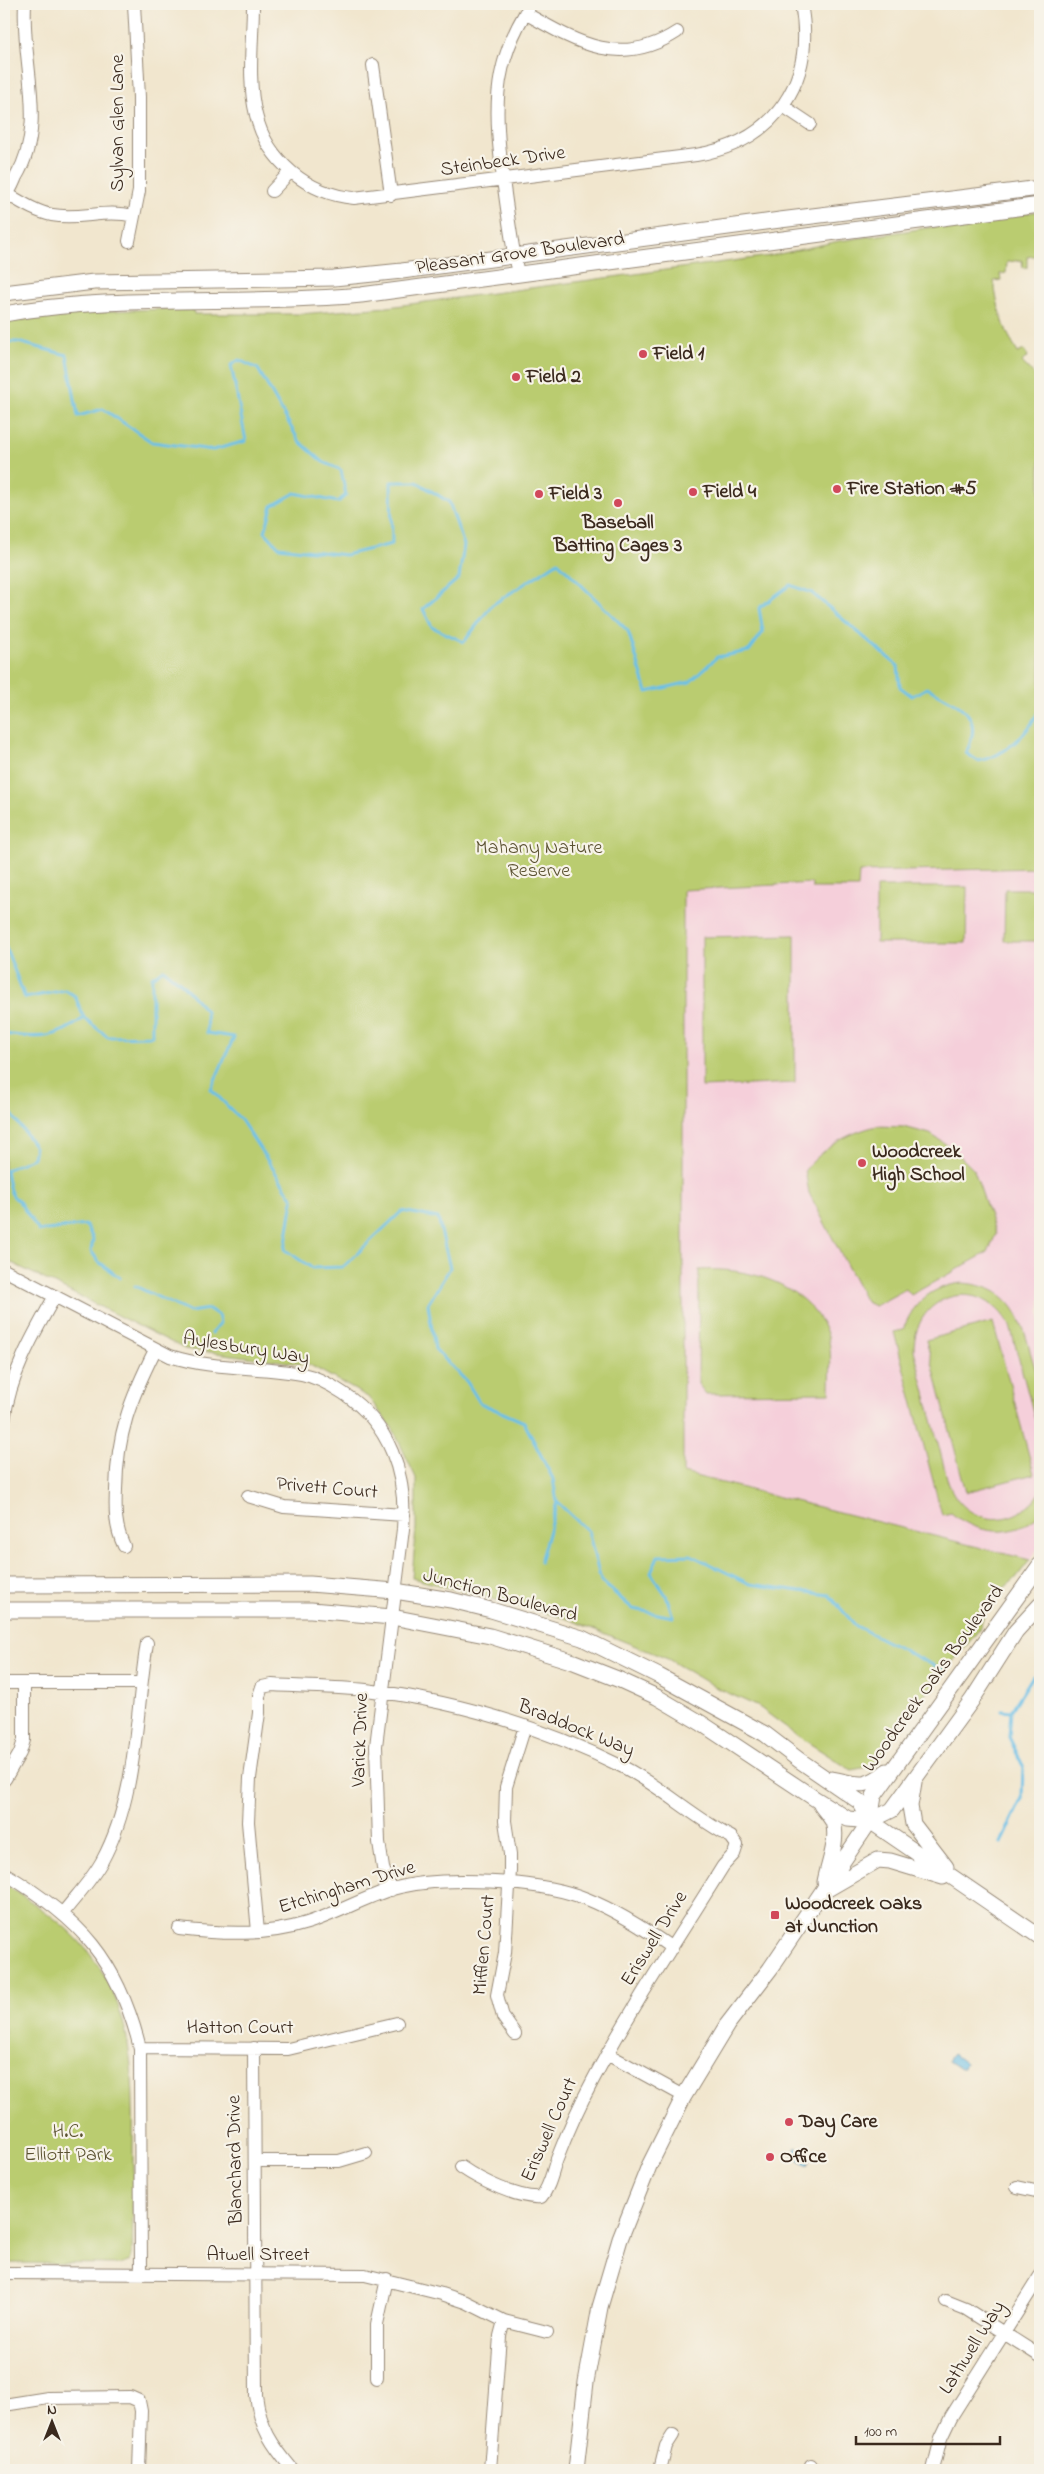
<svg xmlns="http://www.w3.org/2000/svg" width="1044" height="2474" viewBox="0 0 1044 2474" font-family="'Indie Flower',sans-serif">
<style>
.built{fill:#f5cfda}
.green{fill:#bacc70;stroke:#7a7b47}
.water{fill:#6ac0e7;stroke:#527582}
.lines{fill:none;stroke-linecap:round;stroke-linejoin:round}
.stream{stroke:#6ac0e7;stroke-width:3}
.minor-casing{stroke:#968876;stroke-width:14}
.major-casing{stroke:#968876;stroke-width:17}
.minor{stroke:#fff;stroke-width:12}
.major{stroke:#fff;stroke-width:15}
.poi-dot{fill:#d1495b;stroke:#f7f3e8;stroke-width:2}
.labels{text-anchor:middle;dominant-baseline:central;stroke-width:4.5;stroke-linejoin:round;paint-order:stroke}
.street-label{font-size:20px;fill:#3b2a1e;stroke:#f7f3e8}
.poi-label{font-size:20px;font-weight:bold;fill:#3b2a1e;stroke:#f7f3e8;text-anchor:start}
.park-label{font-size:20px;fill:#5b5232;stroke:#f7f3e8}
</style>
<rect width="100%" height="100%" fill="#f7f3e8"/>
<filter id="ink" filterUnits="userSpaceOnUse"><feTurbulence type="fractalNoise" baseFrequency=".02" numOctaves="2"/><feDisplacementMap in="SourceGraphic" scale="10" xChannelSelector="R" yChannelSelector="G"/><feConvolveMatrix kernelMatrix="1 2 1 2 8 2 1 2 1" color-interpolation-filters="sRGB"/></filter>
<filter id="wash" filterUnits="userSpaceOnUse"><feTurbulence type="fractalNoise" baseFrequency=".0096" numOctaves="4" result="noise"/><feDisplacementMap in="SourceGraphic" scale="20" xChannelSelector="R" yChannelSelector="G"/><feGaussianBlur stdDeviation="1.12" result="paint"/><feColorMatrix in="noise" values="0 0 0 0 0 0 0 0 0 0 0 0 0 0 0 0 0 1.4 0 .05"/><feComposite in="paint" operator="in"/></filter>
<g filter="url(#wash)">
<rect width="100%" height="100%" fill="#f1e6ce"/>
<path class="built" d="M1040,868V1545L1030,1560L683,1473V889L813,883L812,887L859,872Z"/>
<path class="green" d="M1040,211V255L1027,257V268H1023L1022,260L1007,262L1006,273L1000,274L1001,280L994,281C997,308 1004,330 1018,353L1024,350L1028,356L1022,362L1037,378L1040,376V868L859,872L858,888H812V883L683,890V1473L1030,1560L1015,1579L989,1600L979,1630L894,1732L873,1766L851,1770L798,1736L759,1707L717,1688L668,1659L568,1619L412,1578L416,1528V1478L393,1429L368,1397L310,1365L185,1349L4,1259V323C67,312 129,309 193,309L194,314H300L388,307L770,256L839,241Z
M876,887H967L966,943H876Z
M1005,889H1040V941H1004Z
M795,935V1083L702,1087V937Z
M877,1126L904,1127L930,1134L952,1148L974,1170L996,1234L988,1252L911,1295L906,1289L875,1306L866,1302L809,1193L805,1170C825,1147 847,1133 877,1126Z
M699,1270C748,1267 804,1282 826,1331C833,1346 830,1376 830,1393L706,1394L698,1384Z
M963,1283C1008,1287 1020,1311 1030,1351C1033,1363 1038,1375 1040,1388C1043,1404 1040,1422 1040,1438L1010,1326C982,1274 914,1292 914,1350L948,1482C964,1526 1014,1531 1040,1493V1514C1014,1540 977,1534 951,1513L942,1515L894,1332L903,1330C913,1302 932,1286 963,1283Z
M993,1322L1034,1474L966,1492L926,1340Z
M4,1884C29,1900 53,1915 74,1936C133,1996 134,2067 133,2145C133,2182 133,2218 132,2255L130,2261L123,2264L4,2263Z"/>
<path class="water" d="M953,2054L965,2063L963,2069H960L948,2061Z
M796,2147L812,2156L807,2165L792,2155Z"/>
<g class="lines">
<path class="stream" d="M4,342H18L67,355L78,416L103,409L152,442L213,450L246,441L231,365L239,360L258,369L299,441L323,462L341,470L346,495L338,502L295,493L272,506L265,532L279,547L345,555L392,544L391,482H417L449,502L464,545L459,578L423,609L432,627L464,642L492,605L558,562L628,631L647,692L690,682L717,657L749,651L763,632L759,608L790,585L812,593L898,666L900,687L912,696L927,688C958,705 986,713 966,753L978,761C1004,757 1030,733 1040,708
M4,810V821
M4,943L25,998L65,990L75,996L84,1018L108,1037L152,1036V977L163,969L183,985L206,1011L207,1033L234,1037L211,1089L241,1120L293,1199L285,1250L312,1268L343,1267L402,1211L438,1218L450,1268L428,1304L435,1349L467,1382L480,1403L524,1422L553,1479L557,1502L588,1531L601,1581L633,1609L673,1617L666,1595L651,1573L658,1556L691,1555L750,1584L829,1595L856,1626L945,1671
M4,1034C40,1038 53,1041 84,1018
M4,1107L6,1106L35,1147L33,1158L6,1170C8,1180 8,1195 18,1200L39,1231L86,1225L93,1239L91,1251L99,1262L120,1278
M135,1286L189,1312L209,1309L218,1315L220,1323L212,1333
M540,1562L557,1502
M1002,1710L1011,1711L1033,1676H1040
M1001,1843L1022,1798L1023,1766L1009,1737L1011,1711"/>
</g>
</g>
<g filter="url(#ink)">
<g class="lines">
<defs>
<path id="minor" d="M253,4C253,39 247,80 256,115C267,161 308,194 354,198L696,155C775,142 816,82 801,4
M525,13C576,42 620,69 677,32
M373,65L391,195
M783,106L810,124
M272,191L290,172
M7,194C21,202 36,212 52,215C80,220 105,209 134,216
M4,196C10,192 13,184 16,177C48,123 21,63 25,4
M129,241L139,191V97L134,4
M518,274C512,246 508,216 504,187C495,116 489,67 531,4
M4,1270L170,1356C213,1370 258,1366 302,1374C317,1377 331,1385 343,1393C390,1424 407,1474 403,1529L376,1746L379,1842L383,1868L391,1890
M4,1420C10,1375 33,1335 55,1296
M248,1496L284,1507L404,1515
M124,1546C115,1527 115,1510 116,1490C117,1433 130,1400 155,1350
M4,1683H140
M5,1779L20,1753L24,1740V1683
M4,1873C81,1919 118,1960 140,2048L141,2274
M63,1913C76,1896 91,1881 102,1861C138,1795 135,1715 147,1643
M179,1929C222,1934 266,1936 307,1923C336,1914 363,1898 392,1889C440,1875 540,1880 587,1899C617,1911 645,1929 672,1948
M258,1932L248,1822L250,1778L259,1713V1696L262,1687L272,1685C303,1687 335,1687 366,1690C455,1701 543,1727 623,1767C661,1786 693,1817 731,1837L737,1845L734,1854L723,1866C679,1937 632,2006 593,2080C579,2106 567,2133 557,2159C552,2172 550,2187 541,2197C518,2199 480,2180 461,2167
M515,2034L503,2017L497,1995L505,1953L510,1870V1854L505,1821L506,1787L525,1726
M140,2048L288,2049L397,2023
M254,2048L256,2395C260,2428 272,2445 293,2470
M607,2054L684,2096
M255,2161H339L366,2153
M1017,2187L1040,2192
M4,2273L365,2275L442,2294L466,2302L504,2321L547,2332
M946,2301L966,2309L1040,2356
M377,2378V2324L387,2279
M4,2405L48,2398L130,2397L139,2401L141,2411L139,2470
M811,2465L812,2470
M490,2470L500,2336L504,2321
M660,2470L666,2446L673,2435
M933,2470L941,2438L951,2417L1040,2276"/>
<path id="major" d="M4,293L94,282L334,278L402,271L780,220L1040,188
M4,314C123,293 241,306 361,295L1040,205
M4,1585L310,1584L395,1591L451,1600L491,1610L582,1638L659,1676L765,1734L799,1760L860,1802L870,1821L1040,1937
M4,1610H311L392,1617L490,1636L574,1662L620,1680L657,1697L701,1723L817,1800L848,1819L870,1821
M832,1779C859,1784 864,1790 887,1771
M914,1782L910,1806L913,1824L946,1867
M821,1805C825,1811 830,1816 833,1822C839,1840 828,1865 825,1882
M870,1821L892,1810L972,1700L1016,1631L1040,1605
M826,1890L878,1860L890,1861L943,1877
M576,2470L586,2382L600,2307L620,2239L649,2166L684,2096L727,2025L770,1969L870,1821L874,1796L1040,1565"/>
</defs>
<use href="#minor" class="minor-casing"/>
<use href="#major" class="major-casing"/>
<use href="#minor" class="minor"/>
<use href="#major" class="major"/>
</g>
</g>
<g class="poi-dot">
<circle cx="643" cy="354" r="5"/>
<circle cx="516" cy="377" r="5"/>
<circle cx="837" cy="489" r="5"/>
<circle cx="693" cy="492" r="5"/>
<circle cx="539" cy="494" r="5"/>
<circle cx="618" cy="503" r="5"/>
<circle cx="862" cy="1163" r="5"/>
<rect x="770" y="1910" width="10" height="10" rx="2.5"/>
<circle cx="789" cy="2122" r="5"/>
<circle cx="770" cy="2157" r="5"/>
</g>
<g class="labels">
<g class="street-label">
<text transform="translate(118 123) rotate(-90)">Sylvan Glen Lane</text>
<text transform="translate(503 162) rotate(-8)">Steinbeck Drive</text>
<text transform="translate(520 254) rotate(-8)">Pleasant Grove Boulevard</text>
<text transform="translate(246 1349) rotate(9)">Aylesbury Way</text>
<text transform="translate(327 1489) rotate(5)">Privett Court</text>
<text transform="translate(500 1596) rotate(15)">Junction Boulevard</text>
<text transform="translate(934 1679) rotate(-54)">Woodcreek Oaks Boulevard</text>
<text transform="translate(576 1729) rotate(22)">Braddock Way</text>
<text transform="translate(361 1740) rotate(-88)">Varick Drive</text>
<text transform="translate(347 1888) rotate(-17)">Etchingham Drive</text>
<text transform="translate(655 1939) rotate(-58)">Eriswell Drive</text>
<text transform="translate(485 1945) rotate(-85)">Mifflen Court</text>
<text x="240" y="2028">Hatton Court</text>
<text transform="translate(550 2130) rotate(-66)">Eriswell Court</text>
<text transform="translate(236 2160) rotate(-91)">Blanchard Drive</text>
<text x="258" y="2255">Atwell Street</text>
<text transform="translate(973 2348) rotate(-58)">Lathwell Way</text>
</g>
<g class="poi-label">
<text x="653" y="354">Field 1</text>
<text x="526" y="377">Field 2</text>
<text x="847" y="489">Fire Station #5</text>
<text x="703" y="492">Field 4</text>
<text x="549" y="494">Field 3</text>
<text x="618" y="523" text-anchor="middle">Baseball<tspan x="618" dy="23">Batting Cages 3</tspan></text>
<text x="872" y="1152">Woodcreek<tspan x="872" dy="23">High School</tspan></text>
<text x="785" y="1904">Woodcreek Oaks<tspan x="785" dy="23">at Junction</tspan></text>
<text x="799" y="2122">Day Care</text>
<text x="780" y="2157">Office</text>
</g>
<g class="park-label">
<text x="539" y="848">Mahany Nature<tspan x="539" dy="23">Reserve</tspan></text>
<text x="68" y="2132">H.C.<tspan x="68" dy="23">Elliott Park</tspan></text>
</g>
</g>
<rect width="1044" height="2474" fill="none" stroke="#f7f3e8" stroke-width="20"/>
<g transform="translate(52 2422)" stroke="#f7f3e8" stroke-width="4" paint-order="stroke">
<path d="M0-4L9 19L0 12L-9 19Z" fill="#3b2a1e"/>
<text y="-8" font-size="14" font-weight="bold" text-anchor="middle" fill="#3b2a1e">N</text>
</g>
<path d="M856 2436v8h144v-8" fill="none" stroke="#3b2a1e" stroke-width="2.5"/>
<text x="864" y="2436" font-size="15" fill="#3b2a1e" stroke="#f7f3e8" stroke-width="4" paint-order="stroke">100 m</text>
</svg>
